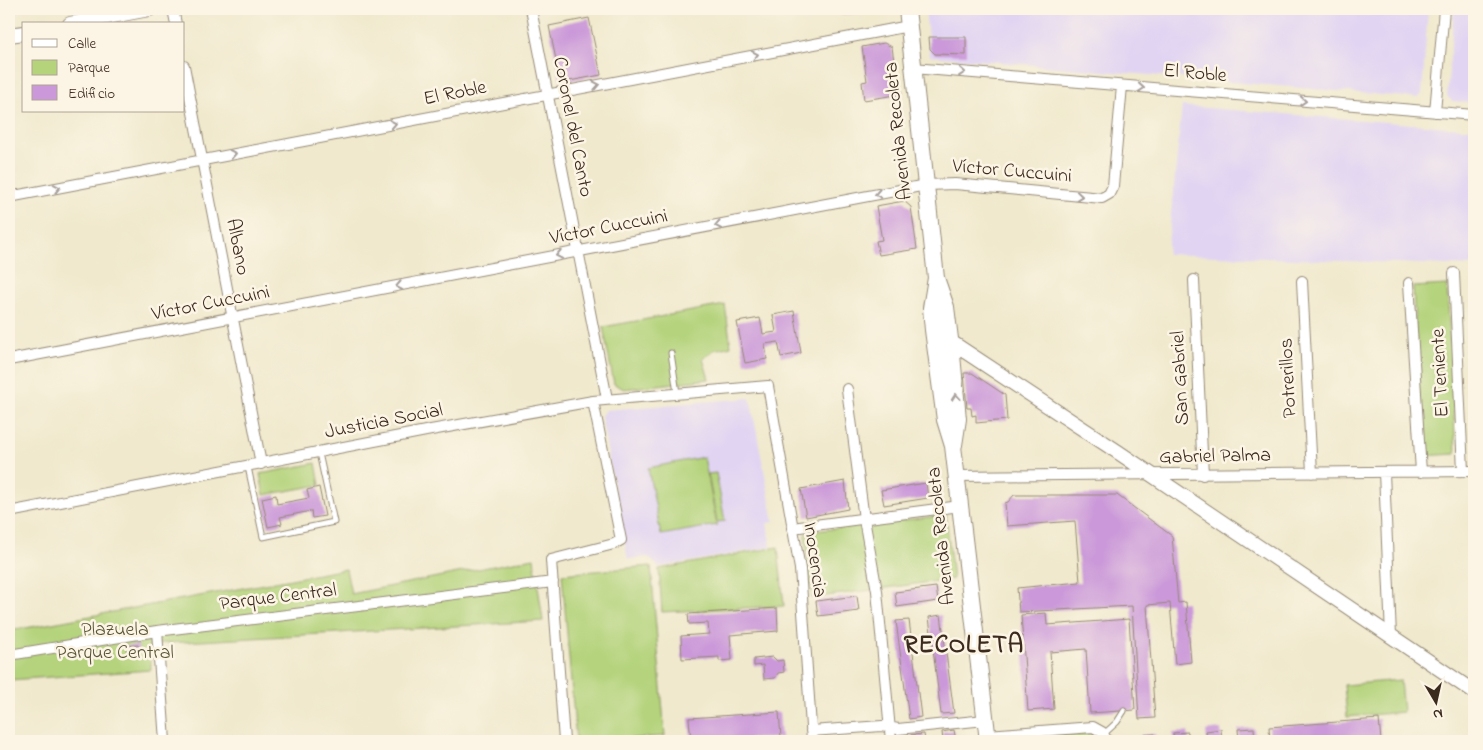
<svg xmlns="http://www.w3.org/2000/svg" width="1483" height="750" viewBox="0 0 1483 750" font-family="'Indie Flower',sans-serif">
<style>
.built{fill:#e1d4f3}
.green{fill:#b4d37b;stroke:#787e4c}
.building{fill:#cb99d9}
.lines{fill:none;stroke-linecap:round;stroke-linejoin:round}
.lane-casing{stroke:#968a76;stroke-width:7}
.street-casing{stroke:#968a76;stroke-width:12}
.secondary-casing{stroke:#968a76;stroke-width:16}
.primary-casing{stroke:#968a76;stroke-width:18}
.lane{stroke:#fff;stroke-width:5}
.street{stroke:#fff;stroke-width:10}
.secondary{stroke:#fff;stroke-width:14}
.primary{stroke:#fff;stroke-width:16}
.oneway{stroke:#a79f9a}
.labels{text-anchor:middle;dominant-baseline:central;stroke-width:5;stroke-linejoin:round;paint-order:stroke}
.street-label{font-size:20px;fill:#3b2a1e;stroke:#fcf5e5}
.park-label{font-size:20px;fill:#595435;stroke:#fcf5e5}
.district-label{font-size:25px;font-weight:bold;letter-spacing:1px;fill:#3b2a1e;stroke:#fcf5e5}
</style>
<rect width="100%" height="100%" fill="#fcf5e5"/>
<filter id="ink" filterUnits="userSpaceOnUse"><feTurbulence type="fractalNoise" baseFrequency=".02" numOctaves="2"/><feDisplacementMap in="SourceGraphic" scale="10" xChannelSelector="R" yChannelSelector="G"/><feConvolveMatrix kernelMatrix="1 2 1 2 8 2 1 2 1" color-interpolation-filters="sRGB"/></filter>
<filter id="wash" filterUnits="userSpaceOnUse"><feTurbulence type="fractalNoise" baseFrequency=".0096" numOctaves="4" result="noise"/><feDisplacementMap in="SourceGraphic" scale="20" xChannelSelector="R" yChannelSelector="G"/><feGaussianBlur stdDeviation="1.12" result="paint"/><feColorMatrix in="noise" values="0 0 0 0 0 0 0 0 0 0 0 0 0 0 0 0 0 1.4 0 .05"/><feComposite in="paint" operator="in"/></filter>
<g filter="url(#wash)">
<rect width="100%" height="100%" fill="#f0e9cd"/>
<path class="built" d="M925,9H1428L1422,94L1418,98L930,56Z
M1454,9H1474V103L1452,101L1447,96Z
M1182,106L1474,129V266L1167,254Z
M750,398L774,522L767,523L771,547L659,567L648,557L628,559L601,416L606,410Z"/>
<path class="green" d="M1447,285L1456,454L1422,456L1413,287Z
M725,305L731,346L714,350L703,359L709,379L624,389L614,384L603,327Z
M704,457L717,525L661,535L648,468Z
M316,463L320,485L264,495L260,474Z
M716,473L725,521L717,522L708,474Z
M946,515L953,579L812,598L805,535L807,532Z
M778,547L784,606L662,612L659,569Z
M534,558L543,621L150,644L151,670L9,680V631L346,569L351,594Z
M651,566L665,736L599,741H576L562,574Z
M1400,680L1403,712L1347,717L1344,685Z
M1090,732L1097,737L1098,741H1001V739Z"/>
<g id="blocks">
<path class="building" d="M840,9H857V13L841,15Z
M589,18L601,75L564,82L560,79L549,26Z
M929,37H966V55L935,54L930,49Z
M884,43L892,47L896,76L902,94L864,100L862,82L867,81L862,47Z
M904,201L911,207L917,249L879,255L876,241L882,240L876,206Z
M794,311L801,353L781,357L778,342L765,344L767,359L745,363L737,322L760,318L763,334L776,332L773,315Z
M964,373H972L1005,395L1007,420L976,423V415L972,416L971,408H967Z
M845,481L848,509L806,517L801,489Z
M926,483L928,498L884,505L881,490Z
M319,487L325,516L312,518L311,511L280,517L282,524L268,527L262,498L276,495L277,504L309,498L307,490Z
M1014,495H1117L1172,536L1178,603L1186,602L1191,662L1175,664L1170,603L1147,605L1155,718L1139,719L1132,606L1019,612L1017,588L1080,582L1075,521L1007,526L1005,503L1008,502Z
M936,587L938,601L897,607L895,592Z
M857,596L859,611L818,616L816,601Z
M777,608L778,631L730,635L732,660L719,661V657L682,659L681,636L709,634L708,623L689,624L688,614Z
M1046,613L1047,625L1129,619L1135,710L1090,713L1086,649L1050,652L1054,709L1028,711L1021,615Z
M941,615L954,713L941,714L929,617Z
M909,620L921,717L909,719L896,621Z
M138,645L139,653L127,654L126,646Z
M773,657L777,661L783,660L784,672L778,673L775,678L764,679L763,665L754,666V659Z
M779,712L781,738L691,741L689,718Z
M1379,719L1381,741H1270L1269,727Z
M1254,728L1255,741H1239L1238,729Z
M1221,729L1222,741H1207L1206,731Z
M954,730L956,741H943L942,732Z
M1188,732L1189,741H1174L1173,733Z
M924,734L925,741H912L911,735Z
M1155,734L1156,741H1140V735Z"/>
</g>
</g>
<g filter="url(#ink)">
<use href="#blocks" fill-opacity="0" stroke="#968a76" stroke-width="1"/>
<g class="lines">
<defs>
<path id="lane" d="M671,353L677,393
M248,467L263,537L334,522L319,453
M1104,734L1117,722L1124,711"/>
<path id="street" d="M173,9L176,24
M531,9L607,399
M184,66L261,464
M913,68L1474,115
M1435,112L1444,9
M9,197L909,26
M1454,273L1463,471
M1194,280L1203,475
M1302,281L1312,473
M1409,283L1421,472
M9,360L926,185L955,184L1102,198L1109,194L1113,186L1122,86
M847,389L864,519L877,591L891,741
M1384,472L1391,636
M957,476L1474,471
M9,512L431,430L593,401L768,386L800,569L812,741
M792,528L960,506
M157,631L165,741
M9,655L157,631L553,582
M811,731L882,726L898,729L985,720
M987,735L1093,727L1102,732L1107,741
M564,741L551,560L614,544L621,540L593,401"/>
<path id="secondary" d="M70,24L149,9
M9,35L24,33
M945,338L1118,452L1474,692"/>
<path id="primary" d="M907,9L936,278L946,307L952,355L958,419L954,445
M936,278L931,308L933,330L945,420L953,446L988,741"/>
</defs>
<use href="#lane" class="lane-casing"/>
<use href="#street" class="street-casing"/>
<use href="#secondary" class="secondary-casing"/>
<use href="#primary" class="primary-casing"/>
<use href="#lane" class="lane"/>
<use href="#street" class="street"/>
<use href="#secondary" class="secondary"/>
<use href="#primary" class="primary"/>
</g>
<defs><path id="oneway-chevron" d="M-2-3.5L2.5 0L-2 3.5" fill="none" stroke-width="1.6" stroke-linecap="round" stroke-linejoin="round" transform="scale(1.25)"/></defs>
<g class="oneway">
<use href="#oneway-chevron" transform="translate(755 55) rotate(-11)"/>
<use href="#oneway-chevron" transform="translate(962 72) rotate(5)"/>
<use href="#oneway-chevron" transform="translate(596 85) rotate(-11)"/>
<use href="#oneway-chevron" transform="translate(1141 88) rotate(5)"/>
<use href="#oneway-chevron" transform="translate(1303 101) rotate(5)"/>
<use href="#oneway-chevron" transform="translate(393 124) rotate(-11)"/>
<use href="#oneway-chevron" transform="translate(233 154) rotate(-11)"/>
<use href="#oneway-chevron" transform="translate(57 188) rotate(-11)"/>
<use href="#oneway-chevron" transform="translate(878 194) rotate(169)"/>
<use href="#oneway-chevron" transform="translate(1079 196) rotate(6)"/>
<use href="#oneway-chevron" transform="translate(718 225) rotate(169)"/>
<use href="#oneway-chevron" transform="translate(559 255) rotate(169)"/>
<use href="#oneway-chevron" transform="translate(399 286) rotate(169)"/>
<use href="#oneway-chevron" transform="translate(956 397) rotate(-95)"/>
</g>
</g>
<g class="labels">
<g class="street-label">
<text transform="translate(1195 74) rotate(5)">El Roble</text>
<text transform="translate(455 94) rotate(-11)">El Roble</text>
<text transform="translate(572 127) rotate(79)">Coronel del Canto</text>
<text transform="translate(899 131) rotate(-96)">Avenida Recoleta</text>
<text transform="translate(1012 172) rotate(5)">Víctor Cuccuini</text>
<text transform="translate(609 228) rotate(-11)">Víctor Cuccuini</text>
<text transform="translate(237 247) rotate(79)">Albano</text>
<text transform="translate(211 304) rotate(-11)">Víctor Cuccuini</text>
<text transform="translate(1441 373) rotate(-93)">El Teniente</text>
<text transform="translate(1181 378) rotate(-93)">San Gabriel</text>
<text transform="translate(1289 378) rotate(-93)">Potrerillos</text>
<text transform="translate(384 422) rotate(-11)">Justicia Social</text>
<text transform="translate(1215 457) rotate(-1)">Gabriel Palma</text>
<text transform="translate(942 536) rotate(-96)">Avenida Recoleta</text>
<text transform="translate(814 560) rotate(82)">Inocencia</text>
<text transform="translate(278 598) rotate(-7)">Parque Central</text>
</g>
<g class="park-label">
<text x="115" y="630">Plazuela<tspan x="115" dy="23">Parque Central</tspan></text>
</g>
<g class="district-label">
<text x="964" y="646">RECOLETA</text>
</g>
</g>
<rect width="1483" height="750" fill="none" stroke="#fcf5e5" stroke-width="30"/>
<rect x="22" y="22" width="162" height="90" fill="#fcf5e5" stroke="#afa495"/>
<rect x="32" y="39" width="25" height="8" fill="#ffffff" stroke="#afa495"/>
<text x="68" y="48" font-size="15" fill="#3b2a1e">Calle</text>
<rect x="32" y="60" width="25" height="15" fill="#b4d37b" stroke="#afa495"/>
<text x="68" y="72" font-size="15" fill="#3b2a1e">Parque</text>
<rect x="32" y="85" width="25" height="15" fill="#cb99d9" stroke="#afa495"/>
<text x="68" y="98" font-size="15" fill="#3b2a1e">Edificio</text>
<g transform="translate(1436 702) rotate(171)" stroke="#fcf5e5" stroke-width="4" paint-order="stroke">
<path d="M0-4L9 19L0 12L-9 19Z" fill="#3b2a1e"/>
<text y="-8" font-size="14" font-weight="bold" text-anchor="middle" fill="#3b2a1e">N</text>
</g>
</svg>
